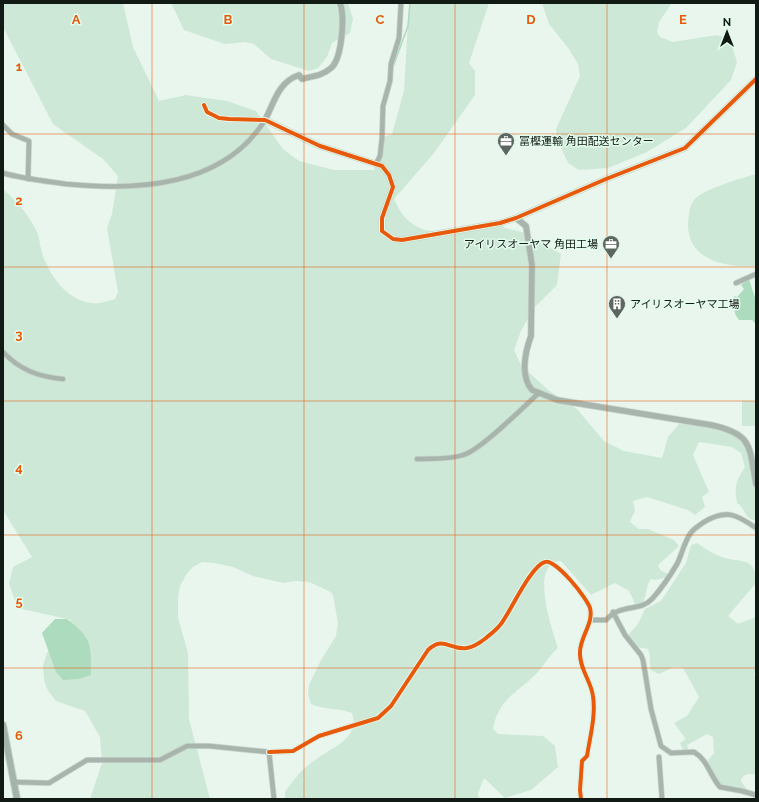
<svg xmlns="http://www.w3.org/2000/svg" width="759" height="802" viewBox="0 0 759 802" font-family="Raleway,'Noto Sans JP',sans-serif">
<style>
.green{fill:#cde8d6}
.water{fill:#addbbe}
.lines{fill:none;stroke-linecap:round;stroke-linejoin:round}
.stream{stroke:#addbbe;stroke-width:1.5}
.minor-casing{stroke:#c7d2cb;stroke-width:6}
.tertiary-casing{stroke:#c7d2cb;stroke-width:7}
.secondary-casing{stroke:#c7d2cb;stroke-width:8}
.minor{stroke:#a7b5ac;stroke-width:4.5}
.tertiary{stroke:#a7b5ac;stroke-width:5.5}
.secondary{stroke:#a3b4aa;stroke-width:6}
.cycleway-casing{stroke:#e3fcec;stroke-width:6}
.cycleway{stroke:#e8590c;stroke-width:4}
.grid{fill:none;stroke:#e8590c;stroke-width:1;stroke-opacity:0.55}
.labels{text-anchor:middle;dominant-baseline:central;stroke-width:3;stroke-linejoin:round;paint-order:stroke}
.poi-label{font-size:11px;fill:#111a15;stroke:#e3fcec;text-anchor:start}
.grid-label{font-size:13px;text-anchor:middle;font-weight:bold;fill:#e8590c;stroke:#e3fcec;stroke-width:3;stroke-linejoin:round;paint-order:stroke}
</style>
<rect width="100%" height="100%" fill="#e9f6ed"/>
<path class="green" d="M3,3H123L133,47L159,101L186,95L227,101L256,111L283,149L299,161L334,170H374L382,138L392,134L404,91L409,3H489L469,63L475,71V95L434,153L394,199C397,204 399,210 403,215C426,244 469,229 500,223L505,228L522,232L561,254L557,285L534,308L521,331L514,350L521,365L548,390L577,409L604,441L624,451L662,458L668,437L679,424L699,425L731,432L744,445L751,460L752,480L756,492V520C744,520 746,508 737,503C734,486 736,481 745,467L741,453L732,447L699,442L693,455L709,492L702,497L705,507L695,515L688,510L647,497L633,501L635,511L630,522L639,529H648L674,540L679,546L658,565L660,570L668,574L667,577L656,580L651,579C646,585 647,594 643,602L635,604L629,591L615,583L591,595L561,561C528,562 553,632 558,648C549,655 544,666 536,674C516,694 499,698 493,729L498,734L543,736L555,746L558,767L531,790L505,798L484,778L478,793L479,799H285V792C293,780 303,768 315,760C332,747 360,739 352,713C339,708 325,710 311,704L308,694L309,685L321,660L336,636L338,623L333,595L329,591L309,582L296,581L283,583L253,576L233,567L215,563L202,562L193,567L186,575L180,586L178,597V618L188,653L189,719L210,799H90L102,763L100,737L85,711L56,701L47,689L44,680L43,665L47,653L71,620L18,608L9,584L13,567L32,557L3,510V189C19,204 27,212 37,232C40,239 40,248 43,256C52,280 72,306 100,303C105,302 110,300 115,299L118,292L107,228L112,214L118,176L103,159L53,124L3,27Z
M171,3H348L353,19L350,33L332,43L327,57L318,68L309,71L271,59L254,44L245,42L225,44L184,30Z
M542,3H672L659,22L657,32L660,37L673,42L717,35L730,39L737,62L731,80L686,128L647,152L608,168L579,170L568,163L557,139L556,129L580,76L578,64L569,49L549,24Z
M756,174V266C727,268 687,261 688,223C689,216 689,206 694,200C703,189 742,178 756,174Z
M742,401H756V426H742Z
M697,543C705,549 715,555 725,558C743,563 756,557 756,583L728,616L738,624L756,617V671L754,674L756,681V774C749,774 743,773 741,781L747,790C720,788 716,787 708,760L714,753L713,737L707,734L687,745L688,749L684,752L680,743L686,739L674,723L687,716L699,697L683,668L674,667L659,674L651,670C649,663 651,656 648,649L637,647L628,635L638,624L645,609L661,601L686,563L691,545Z"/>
<path class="water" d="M749,279L756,301V323H755L752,320H739C733,313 733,305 734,296L737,297L744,289L741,285Z
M55,619H67C92,638 91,644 91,675L79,679L63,680L56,672L42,633Z"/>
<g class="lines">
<path class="stream" d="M393,67L408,26L410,3
M384,142V134"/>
<defs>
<path id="minor" d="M204,105L207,112L219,118L229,119L265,120
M3,125L12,134L29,141L28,179
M376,164L380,156L382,138L383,106L390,81L391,64L399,38L401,3
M3,173C24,179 45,181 66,184C137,191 223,187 265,120
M736,283L756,274
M3,352C20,370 39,377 63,379
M417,459C432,458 449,460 463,455C481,450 523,407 539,393
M613,612L625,635L641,655L643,660L651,709L661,746L671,753L694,752C708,760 710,776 720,787L742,791L756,795
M590,620H606C621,603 640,612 652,599C661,589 670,576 677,564C682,554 684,543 690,534C694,528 699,526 704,522C726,509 736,514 756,528
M269,752L293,751L319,736L378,718L391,706L428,650C444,635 450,651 467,648C473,647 481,642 486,638C492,633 499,628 503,621C512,608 531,566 545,562C555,558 587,598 590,608C594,623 580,637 580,652C579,668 591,681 593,696C596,715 590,737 587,756L582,761L580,790L581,799
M659,757L662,799
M13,782L49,783L87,760H160L187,746H209L269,752L274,799"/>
<path id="tertiary" d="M340,3C345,17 342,59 331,68C322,76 313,76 302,79L299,75C278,82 274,103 265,120L320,146L382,166L389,175L393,187L382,218V231L393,239L402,240L500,223L516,218L606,179L685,148L756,79
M516,218L526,226L532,265L531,336C525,352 520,376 532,390L557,400L711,425C754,434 749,448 756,484"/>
<path id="secondary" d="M3,725L17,799"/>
</defs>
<use href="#minor" class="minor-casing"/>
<use href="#tertiary" class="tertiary-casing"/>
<use href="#secondary" class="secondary-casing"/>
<use href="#minor" class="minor"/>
<use href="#tertiary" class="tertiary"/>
<use href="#secondary" class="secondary"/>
<defs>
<path id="cycleway" d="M204,105L207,112L219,118L229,119L265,120L320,146L382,166L389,175L393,187L382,218V231L393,239L402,240L500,223L516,218L606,179L685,148L756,79
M269,752L293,751L319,736L378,718L391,706L428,650C444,635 450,651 467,648C473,647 481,642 486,638C492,633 499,628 503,621C512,608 531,566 545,562C555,558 587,598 590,608C594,623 580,637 580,652C579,668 591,681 593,696C596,715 590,737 587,756L582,761L580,790L581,799"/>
</defs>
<use href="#cycleway" class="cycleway-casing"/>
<use href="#cycleway" class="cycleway"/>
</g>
<path class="grid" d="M152,3V799M304,3V799M455,3V799M607,3V799M3,134H756M3,267H756M3,401H756M3,535H756M3,668H756"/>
<defs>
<symbol id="office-pin" viewBox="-11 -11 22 30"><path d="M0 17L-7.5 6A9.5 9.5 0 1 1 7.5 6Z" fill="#5d6761" stroke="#e3fcec"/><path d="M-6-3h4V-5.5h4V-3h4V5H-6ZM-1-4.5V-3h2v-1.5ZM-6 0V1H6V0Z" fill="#fff"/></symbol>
<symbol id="building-pin" viewBox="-11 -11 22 30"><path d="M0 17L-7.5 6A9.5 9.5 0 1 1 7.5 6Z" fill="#5d6761" stroke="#e3fcec"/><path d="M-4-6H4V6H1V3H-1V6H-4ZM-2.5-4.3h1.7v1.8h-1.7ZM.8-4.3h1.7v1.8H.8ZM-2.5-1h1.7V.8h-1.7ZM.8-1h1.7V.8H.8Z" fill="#fff"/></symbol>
</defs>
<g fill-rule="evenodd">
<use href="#office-pin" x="496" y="131" width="20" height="27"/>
<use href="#office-pin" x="601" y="234" width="20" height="27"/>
<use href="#building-pin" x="607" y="294" width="20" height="27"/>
</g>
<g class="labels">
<g class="poi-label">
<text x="519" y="141">冨樫運輸 角田配送センター</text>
<text x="598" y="244" text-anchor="end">アイリスオーヤマ 角田工場</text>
<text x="630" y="304">アイリスオーヤマ工場</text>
</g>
</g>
<g class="grid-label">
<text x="76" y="24">A</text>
<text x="228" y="24">B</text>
<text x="380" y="24">C</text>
<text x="531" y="24">D</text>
<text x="683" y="24">E</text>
<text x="19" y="71">1</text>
<text x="19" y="205">2</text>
<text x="19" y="339">3</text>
<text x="19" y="472">4</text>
<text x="19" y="606">5</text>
<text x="19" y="740">6</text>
</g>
<rect width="759" height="802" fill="none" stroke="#111a15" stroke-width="8"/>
<g transform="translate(727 32)" stroke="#e3fcec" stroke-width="3" paint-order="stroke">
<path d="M0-3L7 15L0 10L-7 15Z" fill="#111a15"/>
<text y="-6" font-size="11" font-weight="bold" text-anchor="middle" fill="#111a15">N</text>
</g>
</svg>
